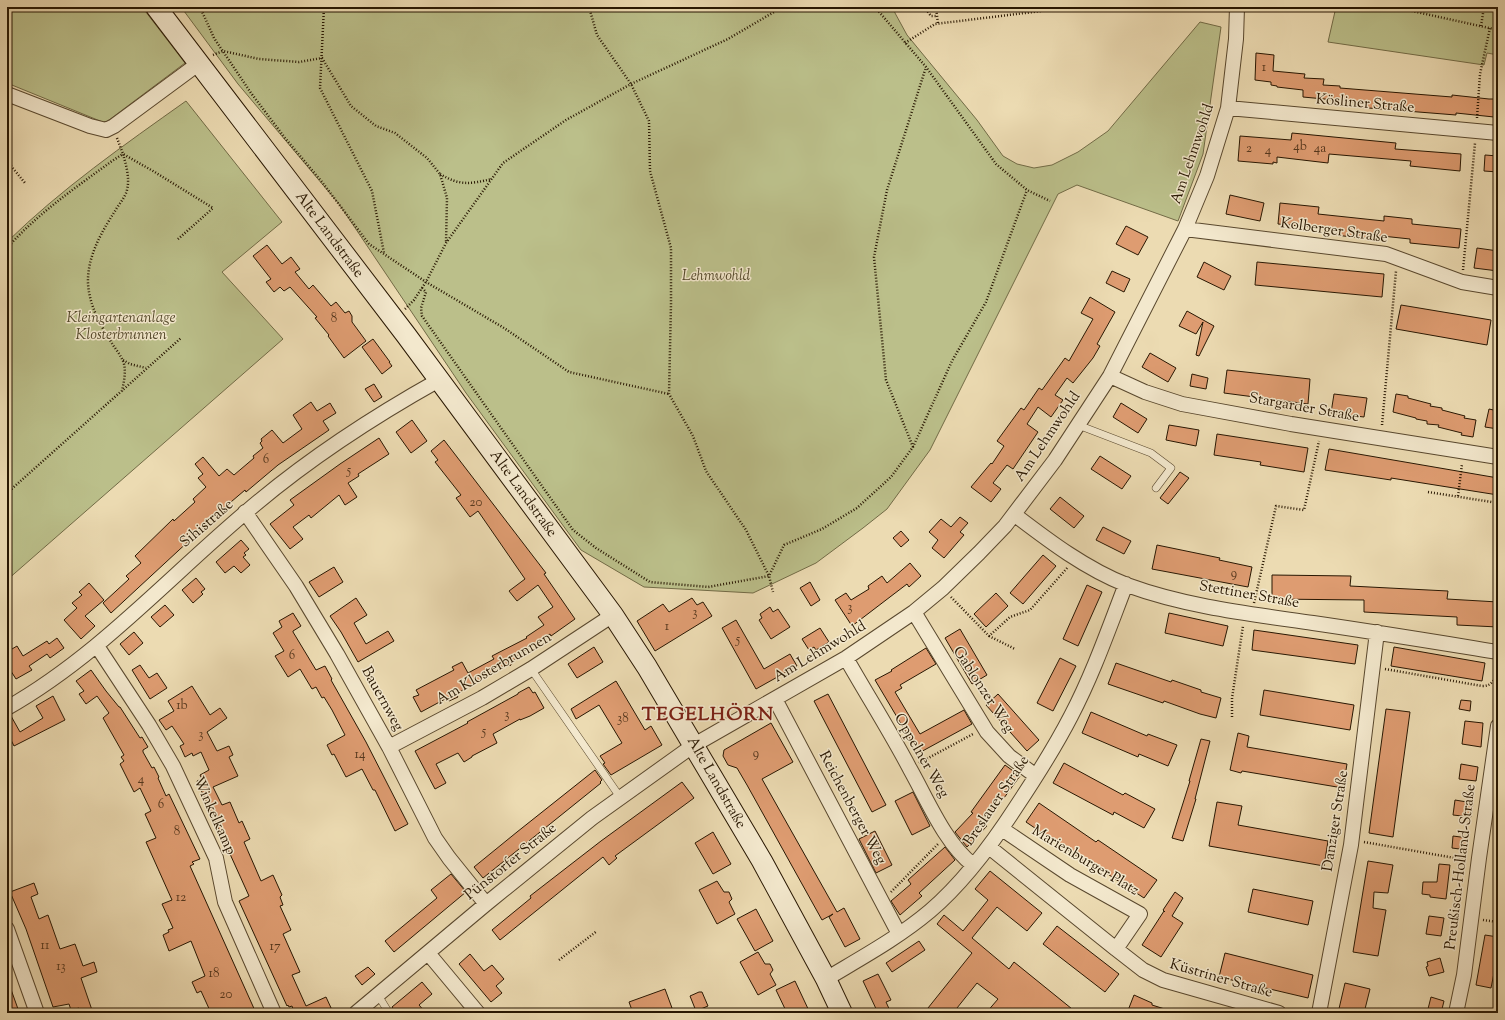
<svg xmlns="http://www.w3.org/2000/svg" width="1505" height="1020" viewBox="0 0 1505 1020" font-family="'Sorts Mill Goudy',serif">
<style>
.green{fill:#bbbf8a;stroke:#726b46}
.building{fill:#de9c71;stroke:#281702}
.lines{fill:none;stroke-linecap:round;stroke-linejoin:round}
.lane-casing{stroke:#59482e;stroke-width:8}
.street-casing{stroke:#59482e;stroke-width:16}
.secondary-casing{stroke:#281702;stroke-width:22}
.path{stroke:#281702;stroke-width:2.5;stroke-dasharray:1 2;stroke-linecap:butt}
.lane{stroke:#f3e8cd;stroke-width:7}
.street{stroke:#f3e8cd;stroke-width:14}
.secondary{stroke:#f3e8cd;stroke-width:20}
.labels{text-anchor:middle;dominant-baseline:central;stroke-width:3;stroke-linejoin:round;paint-order:stroke}
.number-label{font-size:13px;fill:#56381e}
.street-label{font-size:15px;fill:#281702;stroke:#f3e8cd}
.park-label{font-size:15px;font-style:italic;fill:#54492b;stroke:#f3e8cd}
.district-label{font-size:19px;font-weight:bold;letter-spacing:1px;fill:#7a1f14;stroke:#f3e8cd}
</style>
<rect width="100%" height="100%" fill="#ecdbb2"/>
<filter id="stains"><feTurbulence type="fractalNoise" baseFrequency=".005" numOctaves="4"/><feColorMatrix values="0 0 0 0 .2 0 0 0 0 .09 0 0 0 0 .02 0 0 0 .5 -.17"/></filter>
<radialGradient id="worn" r=".72"><stop offset=".6" stop-color="#630" stop-opacity="0"/><stop offset="1" stop-color="#630" stop-opacity=".3"/></radialGradient>
<path class="green" d="M7,7H142L185,63L105,123L7,83Z
M181,7H893L895,13L907,35L977,120L1003,156L1017,164L1034,168L1052,165L1078,152L1108,131L1200,22L1221,27L1203,154L1178,221L1077,185L1058,194L930,450L887,509L863,528L816,563L753,593L644,587L581,550L466,393L339,204L238,84Z
M1336,7H1498V55L1487,53L1484,65L1328,42Z
M186,101L282,222L222,272L283,339L7,580V242C61,189 124,145 186,101Z"/>
<path class="building" d="M1256,53L1274,55L1273,71L1305,74L1304,78L1324,79L1323,85L1340,86V88L1452,97V95L1489,99H1498V116H1494V117L1456,113V115L1356,107V102L1303,97V90L1277,87V86L1271,85V82L1255,80Z
M1292,133L1396,143L1395,149L1461,154L1460,171L1410,166L1411,161L1329,154L1328,163L1277,157V163L1273,162V164L1238,161L1240,136L1291,140Z
M1485,155L1498,156V172L1484,171Z
M1230,195L1264,203L1260,221L1226,214Z
M1280,203L1319,207L1318,214L1384,221V216L1412,219V224L1461,229L1459,248L1410,243V239L1382,236V240L1334,235L1335,229L1278,224Z
M1126,226L1148,237L1138,255L1116,244Z
M267,245L282,264L291,257L300,269L295,272L309,289L313,285L331,306L336,302L345,313L349,311L352,316V322L366,341L344,358L328,336L329,335L315,318L317,317L290,287L284,291L280,287L274,292L266,282L271,279L253,256Z
M1477,248L1498,251V271L1474,268Z
M1204,262L1231,276L1224,290L1197,277Z
M1257,262L1384,274L1382,297L1255,285Z
M1112,271L1130,279L1124,292L1106,283Z
M1090,297L1115,312L1097,344L1100,346L1093,358L1073,383L1067,378L1055,395L1063,400L1051,417L1038,407L1027,424L1038,432L1013,469L1007,465L993,483L1001,489L991,502L971,487L991,463L992,464L1004,446L997,441L1021,408L1024,410L1039,388L1042,390L1065,358L1069,361L1093,319L1081,313Z
M1401,305L1491,320L1487,345L1396,329Z
M1187,311L1214,326L1199,356L1196,355L1203,322L1196,334L1179,326Z
M373,339L390,362H389L392,366L382,374L362,347Z
M1150,353L1176,368L1168,382L1142,367Z
M1227,370L1310,379L1308,404L1224,393Z
M1192,374L1208,378L1206,389L1190,386Z
M374,384L382,397L374,402L365,389Z
M1334,394L1367,398L1364,417L1331,413Z
M1396,394L1408,396V398L1431,404L1430,406L1442,408V410L1465,416L1464,418L1476,420L1473,437L1461,435L1462,433L1438,427L1439,425L1427,424V421L1416,419V418L1393,412Z
M311,402L317,411L330,403L336,413L323,421L329,430L278,465L246,492L245,490L204,525L205,526L111,613L103,603L129,579L126,576L141,563L135,556L173,519L174,521L195,502L193,499L206,487L198,478L203,474L195,464L203,457L219,476L227,469L234,475L254,458L253,456L263,448L260,443L262,441L261,439L272,430L283,443L302,429L293,415Z
M1121,403L1147,419L1138,433L1113,417Z
M1489,409L1498,411V429L1485,427Z
M412,420L427,441L411,453L396,432Z
M1169,425L1199,430L1196,446L1166,440Z
M1217,434L1308,448L1304,472L1260,465L1261,462L1214,455Z
M379,438L389,454L358,474L359,476L348,483L357,497L345,505L339,495L311,518L309,515L293,527L303,539L290,549L270,524L294,505L290,500L340,464Z
M444,440L546,573L544,574L575,619L551,636L550,634L518,655L510,666L508,664L486,675V677L456,694L458,697L449,701L447,698L421,712L413,697L419,695L416,690L454,670L452,667L462,662L468,673L494,659L492,656L527,638L526,637L544,625L538,617L553,607L538,585L517,601L509,591L525,579L478,511L470,517L456,498L461,495L435,462L438,460L431,451Z
M1329,449L1498,478V495L1391,478V480L1325,470Z
M1100,456L1131,476L1122,489L1091,469Z
M1180,472L1189,478L1168,504L1160,498Z
M1060,497L1084,516L1074,528L1050,509Z
M960,517L968,523L960,532L964,535L944,558L932,548L938,540L929,532L941,519L951,527Z
M1103,527L1131,541L1124,554L1096,540Z
M901,531L909,540L901,547L893,538Z
M241,540L249,549L244,553L246,555L243,557L250,565L241,573L234,566L225,573L216,562Z
M1157,545L1220,558L1219,560L1252,567L1248,587L1152,569Z
M1043,555L1056,566L1023,604L1010,593Z
M910,563L921,576L909,587L907,584L852,626L835,600L846,593L851,600L869,589L868,586L882,576L887,583Z
M334,567L343,582L319,597L309,582Z
M1272,575L1351,576L1350,586L1448,591L1447,599L1498,602V627L1457,625V617L1364,612V600L1272,599Z
M196,578L205,589L201,592L203,594L193,603L182,590Z
M810,582L820,600L811,606L800,588Z
M89,583L104,600L85,616L95,626L81,639L64,620L77,608L72,603L82,595L79,592Z
M1087,585L1102,592L1078,646L1063,639Z
M996,593L1008,606L986,627L974,614Z
M356,598L367,615L354,623L366,644L388,631L394,641L358,662L341,632L330,616Z
M692,598L697,605L703,602L712,616L655,651L637,621L663,604L669,612Z
M165,605L174,615L160,627L151,617Z
M770,607L773,612L778,609L790,627L771,639L759,620L762,618L760,614Z
M293,613L301,626L293,631V632L316,670L325,666L332,679L331,680L366,742L408,824L395,831L375,790H373L362,769L346,777L334,754L332,755L327,745L345,735L332,710L324,697L322,698L316,687L312,689L300,669L288,677L275,656L284,651L273,633L282,627L279,621Z
M1169,613L1228,626L1223,646L1165,633Z
M736,620L764,669L790,654L797,666L756,689L722,628Z
M820,628L829,642L816,650L814,647L809,650L802,639Z
M960,629L987,675L972,684L945,638Z
M1254,630L1358,645L1355,664L1252,650Z
M134,632L143,643L129,655L120,644Z
M57,638L64,648L50,658L47,654L29,666L32,670L16,679L7,665V652L17,646L23,656L47,641L49,644Z
M594,647L603,662L577,678L568,664Z
M1394,647L1485,663L1482,681L1391,666Z
M926,648L936,664L900,685L902,688L895,692L920,734L964,710L972,724L917,754L909,740L910,739L875,680L892,671L891,670Z
M1060,658L1076,666L1053,711L1037,703Z
M1116,663L1171,682L1172,680L1201,690V692L1221,698L1216,718L1200,714L1164,701L1163,703L1108,684Z
M140,665L149,678L157,673L167,688L150,699L132,670Z
M91,670L106,691L119,707H120L140,738L142,737L148,747L143,750V752L152,768L154,767L159,777L158,778L166,796L169,794L200,859L192,862L194,864L190,866L256,1013H211L201,991L197,993L192,982L205,976L191,941L169,951L163,935L169,932L168,930L173,928L162,904L172,900L146,842L156,838L145,814L151,811L140,788L134,792L120,764L124,761L121,757L124,755L103,718L109,713L97,696L86,704L79,694L84,691L76,681Z
M616,681L645,730L651,726L662,745L611,775L603,764L605,763L600,756L622,743L599,705L576,719L571,709Z
M192,686L210,715L220,708L227,718L207,732L217,751L229,746L233,755L229,757L238,776L213,787L222,805L230,802L239,823L242,821L250,839L244,842L261,881L273,875L282,895L280,897L283,905L280,906L291,930L283,934L300,972L292,975L306,1006L326,997L332,1010L326,1013H291L294,1012L292,1006L289,1007L288,1005L287,1006L239,901L249,896L197,781L202,779L200,775L209,770L201,752L193,756L192,753L185,757L180,746L184,744L172,726L166,730L159,720L174,711L168,701Z
M529,687L533,693L535,692L544,708L530,716L520,720V719L493,734L497,743L472,756V757L464,762L458,753L436,764L446,783L435,789L415,751L468,723L467,722L518,694V693Z
M1264,690L1354,705L1350,730L1260,715Z
M828,694L886,805L872,812L814,701Z
M998,694L1039,740L1027,751L986,705Z
M53,696L65,720L14,746L7,732V716H11L20,732L43,718L36,706Z
M1461,700L1471,701L1470,711L1459,709Z
M1386,709L1410,712L1393,837L1369,833Z
M1091,712L1147,736L1148,734L1177,745L1168,766L1139,754L1138,757L1082,733Z
M1465,721L1483,723L1481,747L1462,744Z
M771,723L793,762L762,779L837,912L844,908L860,939L845,947L829,917L833,914L822,920L747,785L737,768L728,765L723,756L724,750Z
M1238,733L1249,736L1247,747L1347,764L1343,788L1242,771L1241,773L1230,770Z
M1201,739L1210,741L1195,799H1196L1183,841L1172,838L1190,781H1189Z
M1064,763L1123,795L1125,793L1155,809L1144,828L1114,812L1113,815L1053,783Z
M1461,764L1478,767L1476,781L1459,779Z
M1005,765L1020,776L985,824L987,826L967,847L955,832L973,813L971,812Z
M595,770L602,780L600,782L601,783L483,878L474,867L517,832Z
M682,782L694,798L615,856L617,858L609,865L603,857L500,940L492,930L531,898L530,896L601,841Z
M913,792L930,826L912,835L895,801Z
M1455,800L1473,803L1471,817L1453,815Z
M1217,802L1242,806L1238,825L1328,841L1324,866L1209,846Z
M1039,803L1096,842L1098,840L1157,880L1144,898L1085,859L1084,861L1026,822Z
M875,831L892,865L876,873L859,839Z
M713,832L731,864L713,874L695,843Z
M1453,836L1468,838L1467,850L1452,848Z
M945,847L955,860L919,893L922,896L900,915L891,901L911,884L908,880Z
M1368,861L1393,865L1388,893L1374,892L1373,908L1386,910L1378,956L1353,952Z
M1439,864L1450,865L1446,899L1430,897V895L1422,894L1423,882H1437Z
M990,871L1042,913L1027,931L997,907L972,938L1009,969L1014,962L1077,1013H986L998,999L977,983L953,1013H924L972,953L937,924L944,915L963,931L988,900L975,889Z
M451,874L466,892L394,952L385,941L437,898L431,890Z
M717,881L724,892H729L732,899L729,902L735,914L717,924L699,890Z
M34,883L38,894L31,897L39,919L48,915L60,949L75,944L83,966L94,962L97,972L81,978L93,1013H81L79,1008L71,1010L69,1004L53,1007L26,929L10,892Z
M1253,889L1313,901L1308,925L1248,912Z
M1175,892L1183,898L1172,916L1183,923L1161,957L1142,945L1164,911L1165,912L1163,910Z
M756,909L773,941L755,951L737,919Z
M1429,916L1444,918L1441,936L1426,934Z
M1057,926L1119,974L1105,992L1043,944Z
M1485,935L1498,937V953L1491,988L1476,985Z
M919,941L925,950L892,972L886,963Z
M758,952L765,964H770L773,970L770,974L776,985L758,995L740,962Z
M1225,953L1313,975L1308,998L1219,977Z
M470,954L484,971L492,965L504,979L496,986L502,993L491,1002L459,964Z
M1440,958L1444,972L1429,976L1426,967L1428,966L1427,962Z
M368,967L375,974L362,985L355,976Z
M878,974L891,1000L886,1002L891,1013H878L863,981Z
M7,981H8L18,1009L7,1013Z
M795,981L803,998L810,1013H787L776,990Z
M422,982L432,994L419,1005L426,1013H397L392,1007Z
M1345,983L1370,989L1364,1013H1338Z
M665,989L672,1008L657,1013H633L629,1002Z
M699,992H702L708,1006L696,1011L690,996Z
M1134,995L1152,1003V1005L1171,1011V1013H1127Z
M1431,997L1444,1001L1441,1013H1427Z"/>
<g class="lines">
<defs>
<path id="lane" d="M1078,425L1151,453L1171,468L1156,488
M531,669L620,797
M378,995L389,1013"/>
<path id="street" d="M7,94L90,126L106,130L114,126L198,64
M1228,108L1498,133
M1185,229L1386,254L1462,282L1498,288
M1110,376L1145,392L1182,404L1291,424L1498,457
M245,512L296,586L337,654L389,747L435,838L449,858L486,904
M1015,515C1049,541 1086,569 1127,585C1187,607 1251,614 1313,623C1375,632 1436,642 1498,652
M914,612L987,732L1009,756L1036,776
M97,646L149,725L173,766L216,858L225,902L274,1013
M846,658C867,695 890,731 910,769C928,801 945,843 973,865
M775,699L899,934
M7,708C97,657 167,579 245,513C304,462 371,418 439,380
M389,747L482,698L531,669L613,615
M989,847L1116,949L1140,914L1070,875L1002,829
M7,929L37,1013
M1116,949L1143,970L1163,980L1279,1013
M428,953L478,1013
M826,979C861,958 898,938 930,911C964,882 992,844 1016,807C1036,777 1055,747 1071,716C1093,674 1109,628 1126,584
M356,1013L486,904L592,818L694,745L846,658L914,612L943,588L979,553L1005,526L1055,460L1110,376L1185,229L1207,176L1228,108L1236,39L1237,7
M1319,1013L1351,845L1377,632
M1456,1013L1464,975L1479,858L1498,726"/>
<path id="secondary" d="M156,7L406,335L613,615L647,667L762,861L826,979L842,1013"/>
</defs>
<use href="#lane" class="lane-casing"/>
<use href="#street" class="street-casing"/>
<use href="#secondary" class="secondary-casing"/>
<path class="path" d="M200,7L214,38L251,93L285,138L322,182L369,244L426,282L504,328L569,372L669,394
M324,7L320,88L372,191L384,253
M589,7L597,35L631,84L649,121L650,171L671,248V304L669,394L693,436L706,471L746,530L769,576L773,592
M875,7L926,67L996,164L1027,190L1050,201
M924,7L931,16H937
M936,7L938,24
M1394,7L1498,30
M1481,26L1484,7
M905,43L935,24L1074,7
M213,55L223,51L259,59L299,62L322,58L351,106L376,126L395,133L427,158L440,174L447,198L446,243
M1477,118L1480,74L1490,28
M117,138L123,154L153,171L213,208L177,240
M7,161L25,183
M440,174C460,186 470,184 492,179
M7,248C37,214 75,188 112,161L123,154C126,165 130,178 127,190C125,198 119,204 115,211C101,233 87,257 88,284C90,308 101,326 113,345C117,351 122,357 124,364C126,372 124,382 122,391
M1463,270L1475,143
M422,288L426,292L421,308L422,316L573,530L596,548L650,582L708,587L769,576L784,545L822,529L857,508L891,477L913,447L952,361L986,302L1027,190
M405,309L414,300L426,282L446,243L503,163L566,120L631,84L728,39L774,12L778,7
M123,360L130,364L146,368
M1382,425L1396,271
M913,447L886,380L874,257L887,190L926,67
M1428,492L1498,503
M7,493L181,338
M1458,496L1462,464
M951,597L989,636L1010,617L1030,610L1068,567
M1254,603L1276,506L1304,510L1319,441
M989,636L1015,649
M1385,669L1482,686C1487,686 1490,685 1493,681L1498,682
M1232,717V698L1243,626
M919,763L973,734
M1364,842L1466,860
M891,892L938,844
M1483,920L1498,922
M559,960L597,931"/>
<use href="#lane" class="lane"/>
<use href="#street" class="street"/>
<use href="#secondary" class="secondary"/>
</g>
<g class="labels">
<g class="number-label">
<text x="1264" y="68">1</text>
<text x="1300" y="147">4b</text>
<text x="1249" y="149">2</text>
<text x="1320" y="149">4a</text>
<text x="1268" y="151">4</text>
<text x="334" y="319">8</text>
<text x="266" y="460">6</text>
<text x="349" y="471">5</text>
<text x="476" y="503">20</text>
<text x="1234" y="574">9</text>
<text x="850" y="608">3</text>
<text x="695" y="613">3</text>
<text x="667" y="627">1</text>
<text x="738" y="640">5</text>
<text x="292" y="656">6</text>
<text x="182" y="706">1b</text>
<text x="507" y="715">3</text>
<text x="623" y="719">38</text>
<text x="484" y="732">5</text>
<text x="201" y="735">3</text>
<text x="756" y="754">9</text>
<text x="360" y="755">14</text>
<text x="141" y="780">4</text>
<text x="161" y="805">6</text>
<text x="177" y="832">8</text>
<text x="181" y="898">12</text>
<text x="45" y="946">11</text>
<text x="275" y="947">17</text>
<text x="61" y="967">13</text>
<text x="214" y="974">18</text>
<text x="226" y="995">20</text>
</g>
<g class="street-label">
<text transform="translate(1365 104) rotate(5)">Kösliner Straße</text>
<text transform="translate(1193 154) rotate(-71)">Am Lehmwohld</text>
<text transform="translate(1334 231) rotate(8)">Kolberger Straße</text>
<text transform="translate(329 235) rotate(53)">Alte Landstraße</text>
<text transform="translate(1304 408) rotate(10)">Stargarder Straße</text>
<text transform="translate(1048 437) rotate(-56)">Am Lehmwohld</text>
<text transform="translate(523 494) rotate(54)">Alte Landstraße</text>
<text transform="translate(207 524) rotate(-41)">Sihistraße</text>
<text transform="translate(1249 595) rotate(10)">Stettiner Straße</text>
<text transform="translate(820 652) rotate(-31)">Am Lehmwohld</text>
<text transform="translate(494 669) rotate(-30)">Am Klosterbrunnen</text>
<text transform="translate(983 690) rotate(57)">Gablonzer Weg</text>
<text transform="translate(382 699) rotate(61)">Bauernweg</text>
<text transform="translate(921 756) rotate(60)">Oppelner Weg</text>
<text transform="translate(716 783) rotate(60)">Alte Landstraße</text>
<text transform="translate(997 801) rotate(-56)">Breslauer Straße</text>
<text transform="translate(852 808) rotate(62)">Reichenberger Weg</text>
<text transform="translate(214 816) rotate(66)">Winkelkamp</text>
<text transform="translate(1336 821) rotate(-81)">Danziger Straße</text>
<text transform="translate(1085 861) rotate(31)">Marienburger Platz</text>
<text transform="translate(511 862) rotate(-39)">Pünstorfer Straße</text>
<text transform="translate(1461 867) rotate(-83)">Preußisch-Holland-Straße</text>
<text transform="translate(1221 979) rotate(16)">Küstriner Straße</text>
</g>
<g class="park-label">
<text x="716" y="276">Lehmwohld</text>
<text x="121" y="318">Kleingartenanlage<tspan x="121" dy="17">Klosterbrunnen</tspan></text>
</g>
<g class="district-label">
<text x="708" y="715">TEGELHÖRN</text>
</g>
</g>
<rect width="1505" height="1020" fill="none" stroke="#ecdbb2" stroke-width="24"/>
<rect x="8" y="8" width="1489" height="1004" fill="none" stroke="#281702" stroke-width="2"/>
<rect x="12" y="12" width="1481" height="996" fill="none" stroke="#281702"/>
<rect width="100%" height="100%" filter="url(#stains)"/>
<rect width="100%" height="100%" fill="url(#worn)"/>
</svg>
